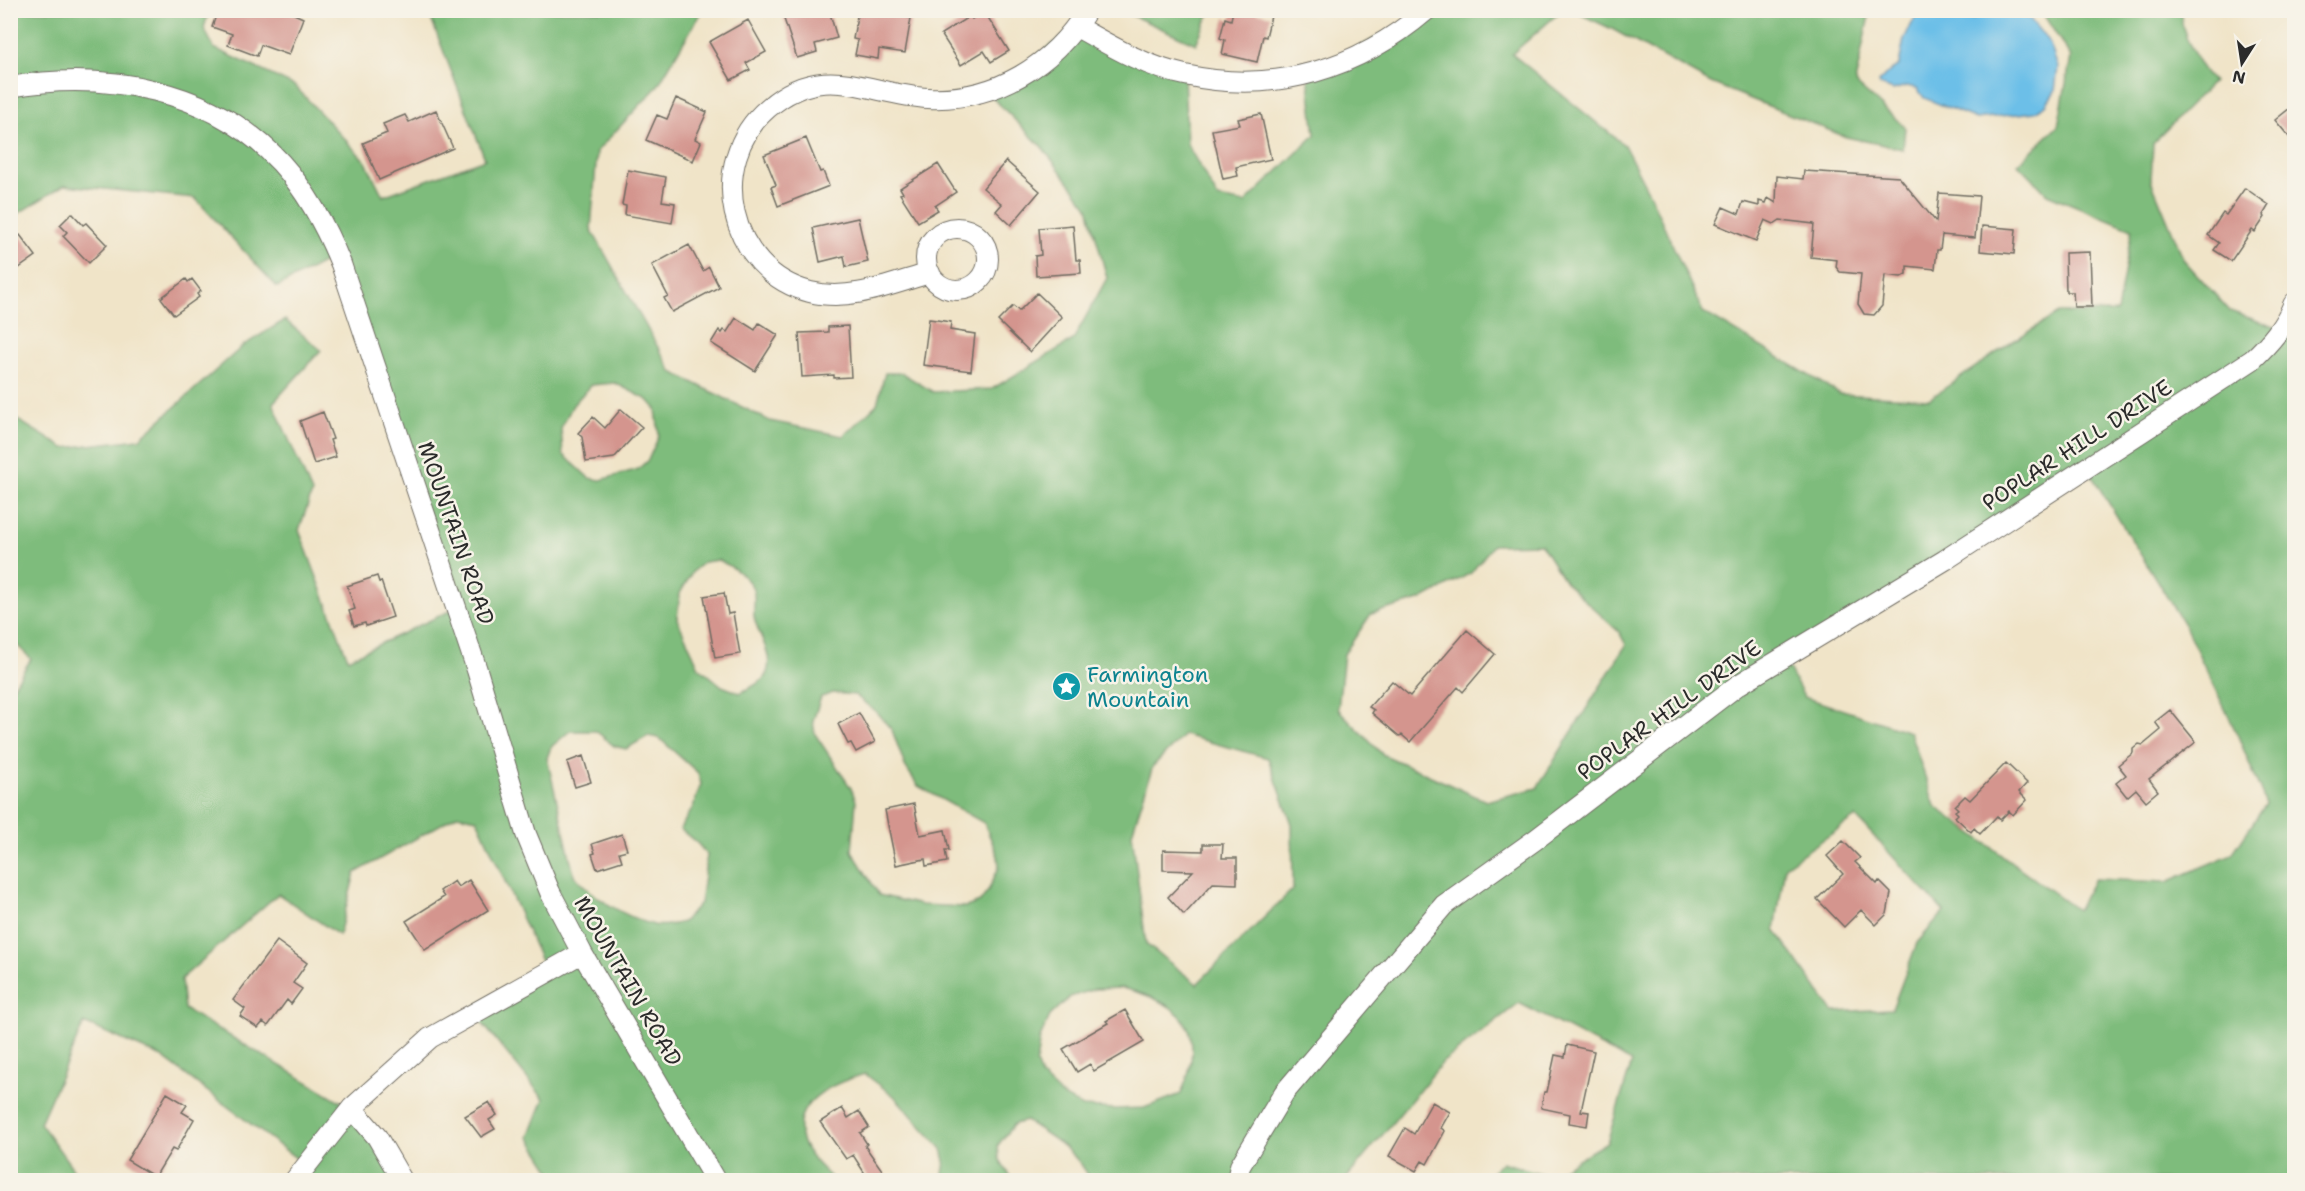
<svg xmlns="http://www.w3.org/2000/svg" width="2305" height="1191" viewBox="0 0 2305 1191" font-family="'Shantell Sans',sans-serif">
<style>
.forest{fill:#7ebc7c;stroke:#547454;stroke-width:1.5;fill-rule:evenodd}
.water{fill:#6cbfe8;stroke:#4c758a;stroke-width:1.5}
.building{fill:#d4958e}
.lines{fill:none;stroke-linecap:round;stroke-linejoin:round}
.minor-casing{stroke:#706c62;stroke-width:22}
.minor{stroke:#fff;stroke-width:20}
.labels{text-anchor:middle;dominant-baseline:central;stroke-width:5;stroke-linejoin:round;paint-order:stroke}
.street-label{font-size:22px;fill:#2b2b2b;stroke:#f7f3e8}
.culture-label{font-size:22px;fill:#0d838f;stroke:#f7f3e8;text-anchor:start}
</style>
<rect width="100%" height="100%" fill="#f7f3e8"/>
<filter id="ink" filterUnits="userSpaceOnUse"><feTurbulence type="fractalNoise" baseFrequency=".0167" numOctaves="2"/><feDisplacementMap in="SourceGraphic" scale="12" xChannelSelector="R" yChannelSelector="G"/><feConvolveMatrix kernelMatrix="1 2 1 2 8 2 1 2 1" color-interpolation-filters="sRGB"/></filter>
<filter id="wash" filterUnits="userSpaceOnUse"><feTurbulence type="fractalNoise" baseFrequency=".008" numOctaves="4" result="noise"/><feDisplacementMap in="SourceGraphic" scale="24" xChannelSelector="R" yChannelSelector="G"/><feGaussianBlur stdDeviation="1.35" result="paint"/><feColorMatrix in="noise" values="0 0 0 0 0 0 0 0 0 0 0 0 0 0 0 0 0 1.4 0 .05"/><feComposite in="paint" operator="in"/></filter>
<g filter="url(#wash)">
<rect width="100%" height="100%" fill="#f0e4c8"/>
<path class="forest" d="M1120,10H1210V11L1196,44Z
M11,11H209L204,28L214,48L295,86L366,162L383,196L485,159L428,11H702L657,87L597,151L591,229L672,372L770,421L843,436L877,404L885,373H902L933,392L992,389L1073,340L1107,278L1088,207L1042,147L986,91L1077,27L1184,75L1187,144L1218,198L1245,203L1315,135L1308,74L1427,11H1561L1512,54L1624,145L1649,193L1703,312L1840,394L1929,399L2015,340L2059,313L2117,312L2132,229L2047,194L2018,164L2058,126L2071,57L2041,11H2181C2179,30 2200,68 2213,82L2153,143L2151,180L2184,260L2230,311L2294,334V1180H1485L1502,1162L1550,1176L1607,1142L1632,1062L1519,1003L1443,1062L1345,1180H1090C1079,1153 1050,1136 1026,1121L1014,1124L998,1145L999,1158L1012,1180H942L945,1161L942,1149L894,1096L865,1074C836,1082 789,1101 802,1140C807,1156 823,1169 834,1180H557L529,1137L544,1099L474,1013L546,972L477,819L457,815L355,873L339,935L278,894L181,979L184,1009L352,1108L402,1180H295L305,1165L162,1057L84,1023L40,1123L81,1180H11L10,692L31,659L11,639V416L64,448L139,439L244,345L285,320L321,350L273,403L312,493L299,530L348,659L456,608L338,255L277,287L195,198L64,185L11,218ZM615,383L648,400L656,409L659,436L648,460L638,469L601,480L589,478L563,454L561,428L573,405L591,385ZM2087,468L2185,626L2238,736L2266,804L2232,854L2167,882L2094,879L2077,910L1935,806L1910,732L1804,697L1783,658ZM1541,544L1565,582L1619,632L1626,645L1537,788L1486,801L1382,754L1338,709L1344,654L1371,614L1423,599L1471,573L1493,545ZM718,560C729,565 740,571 748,581C758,591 753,603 754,616C756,633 778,658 764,678C759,684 747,689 740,693L722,686L699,667L677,619L680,593L693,571L704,562ZM833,693L855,695L876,712L892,730L905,766L918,786L984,823L998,856L999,867L988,891L980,902L966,907L921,905L879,895L852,851L856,801L851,788L815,734L813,721L821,697ZM570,731H596L614,746L626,749L648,736L659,738L698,773L701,784L693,807L680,829L698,844L707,855L700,903L683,922C674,924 663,927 654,925C625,917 593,898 574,875L547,758L551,747ZM1184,735L1268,758L1292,824L1293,889L1197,984L1146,944L1132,833L1153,766ZM1856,817L1944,912L1917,943L1892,1009L1833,1012L1775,930L1785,866ZM1122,988C1185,1003 1208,1030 1181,1094L1144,1108L1115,1109L1083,1107L1061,1095L1041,1076L1036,1063L1040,1038L1050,1016L1070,997L1095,989Z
M1573,11H1870L1855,83L1905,127L1903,149L1846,137L1711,83L1612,29Z"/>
<path class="water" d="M1922,10L1952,11L1958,17L1973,19L1981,11H2017L2030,19L2049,42L2058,67L2055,91L2046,105L2035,112L1976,119L1924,98L1917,88L1906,86L1893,90L1880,85L1879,82L1891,70L1899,65L1904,39L1917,14Z"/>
<g id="blocks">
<path class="building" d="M218,10H285L303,18L289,55L261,45L257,56L228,45L232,34L212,27Z
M801,10H829L837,38L815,44L817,52L797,58L783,16Z
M858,10L911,18L905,53L879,49L878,59L855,55L858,40L853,39Z
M1233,10H1247L1271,16L1266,37L1263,36L1257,62L1222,54L1225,40L1220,38L1225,18L1231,20Z
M984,11L1009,51L991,62L984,51L961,65L941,34L970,16L972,19Z
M748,20L766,52L746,63L750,70L731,80L709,42Z
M676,98L707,112L695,139L701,142L693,161L646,140L657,115L667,119Z
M2295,104V144L2275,120Z
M436,110L453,148L379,180L363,143L387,133L383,124L405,115L409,122Z
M1261,114L1271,159L1236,167L1238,176L1223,179L1212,130L1240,125L1238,119Z
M806,138L820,172L823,171L829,186L778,206L771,187L776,185L764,155Z
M1006,161L1040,191L1011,225L996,211L1002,204L983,188Z
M938,164L956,192L935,206L938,210L918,222L900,194L903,193L900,188Z
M628,170L666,177L662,201L675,203L672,223L625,215L626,206L622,205Z
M1804,171L1899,177L1936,222L1939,193L1979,196L1975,238L1942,235L1940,250H1937L1935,269L1907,266V274L1901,277L1885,275L1882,306L1874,315L1864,314L1858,304L1861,274L1840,272L1836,267L1837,260L1811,257L1814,224L1780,220L1774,224L1765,220L1756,241L1715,224L1723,207L1739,214L1743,202L1759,206V201L1766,203L1768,198L1776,203L1777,176L1803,179Z
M2245,188L2269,205L2263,215L2265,217L2255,232L2252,230L2231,261L2214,250L2219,243L2208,235L2223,213L2226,215Z
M72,213L83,225L86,223L107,245L89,263L63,236L67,232L60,225Z
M858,218L868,262L846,267L844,256L820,262L813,228Z
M1073,225L1076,260H1080L1081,273L1036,276L1035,256L1041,255L1039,228Z
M1982,226L2016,229L2014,254L1980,251Z
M20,235L36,256L19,268L10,257V242Z
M689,245L703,271L709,267L719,287L672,312L664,298L668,296L652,265Z
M2090,252L2092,307H2074L2073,292H2066L2065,253Z
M186,279L188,282L192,279L201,291L197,294L199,297L174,315L161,298Z
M1037,293L1062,317L1030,352L998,321L1013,306L1019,311Z
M736,318L755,330L759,323L778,335L755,371L711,343L719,330L722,333L724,330L727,332Z
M929,319L951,322L950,330L975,334L971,371L923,365Z
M848,326L851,377L834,378V375L802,377L799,333L828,332V327Z
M621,409L642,427L614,458L586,462L582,437L578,433L593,417L605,428Z
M323,412L333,439L330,440L336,457L314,464L300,421Z
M377,576L379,582L381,581L393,617L366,626L365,623L354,626L349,611L355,609L347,586Z
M724,593L728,614L733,613L740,654L715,658L704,596Z
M1467,630L1495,654L1463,692L1458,687L1410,742L1402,735L1399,736L1372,713L1374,710L1369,707L1392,681L1410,696Z
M2170,710L2196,742L2149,779L2158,791L2146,801L2136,789L2127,797L2116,783L2126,775L2118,765L2133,753V749L2139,744L2143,745L2161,730L2155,722Z
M859,713L875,742L856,752L851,743L848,744L838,724Z
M583,756L591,782L575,787L567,762Z
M2006,763L2027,783L2019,792L2027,800L2013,815L2009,811L2000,820L1997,816L1980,834L1974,828L1971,832L1955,817L1958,814L1955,811L1958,809L1955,806L1965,796L1970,800Z
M914,804L920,835L945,830L949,850H945L947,862L926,866L925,859L896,865L885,810Z
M622,834L627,850L619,852L622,861L597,869L592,854L595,853L592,844Z
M1843,841L1860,858L1855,862L1877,884L1879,881L1891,893L1887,914L1876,925L1861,910L1844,927L1817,899L1843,874L1827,856Z
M1203,844H1223L1222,858H1237V884L1213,883L1184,915L1168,897L1193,871L1163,870V850L1203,851Z
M469,880L488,910L425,950L406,921L444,897L440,891L454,881L458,887Z
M277,941L307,963L293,983L302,989L291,1004L287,1000L268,1026L263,1022L258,1028L240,1016L245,1009L233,1000Z
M1125,1010L1144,1042L1094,1071L1090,1064L1077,1072L1063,1049L1108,1023L1106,1021Z
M1567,1045L1594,1051L1581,1111L1589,1112L1587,1126L1569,1123L1570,1114L1541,1108L1544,1092H1547L1555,1055L1565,1057Z
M167,1093L187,1105L182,1112L194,1119L176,1151L172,1149L155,1177L127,1160Z
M489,1102L497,1115L489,1120L495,1129L481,1137L465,1116Z
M1432,1102L1450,1112L1441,1128L1445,1131L1427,1164L1422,1161L1416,1171L1389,1156L1405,1128L1414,1134Z
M842,1108L848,1118L859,1111L869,1127L860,1133L867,1144L865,1146L889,1180H869L853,1155L846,1159L820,1122Z"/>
</g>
</g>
<g filter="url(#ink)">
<use href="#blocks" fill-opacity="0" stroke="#706c62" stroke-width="1.5"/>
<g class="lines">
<defs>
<path id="minor" d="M1077,27C1111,46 1146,67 1185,75C1275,95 1358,69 1427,10
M10,87C105,70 213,89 281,163C308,193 326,227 341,264L477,670L526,834L550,892L582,953L715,1180
M926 259a31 31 0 1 1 62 0a31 31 0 1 1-62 0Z
M930,273C891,284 851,302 810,292C728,271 705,162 768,108C824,59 868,95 928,98C995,101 1053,66 1087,10
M352,1108L377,1137L402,1180
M295,1180L352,1108L430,1038L582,953
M1237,1180L1240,1166L1284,1093L1444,905L1535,840L1738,685L1945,560L2252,360C2270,343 2285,326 2294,303"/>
</defs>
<use href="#minor" class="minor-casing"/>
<use href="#minor" class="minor"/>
</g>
</g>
<defs>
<symbol id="sight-disc" viewBox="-11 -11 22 22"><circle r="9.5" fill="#0f9aa8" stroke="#f7f3e8"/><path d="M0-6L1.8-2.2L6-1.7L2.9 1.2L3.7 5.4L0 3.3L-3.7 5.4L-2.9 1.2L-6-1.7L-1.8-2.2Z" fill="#fff"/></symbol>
</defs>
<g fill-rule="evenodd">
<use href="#sight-disc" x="1050" y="670" width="33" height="33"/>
</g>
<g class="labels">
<g class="street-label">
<text transform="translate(2077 445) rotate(-33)">POPLAR HILL DRIVE</text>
<text transform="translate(456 533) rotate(71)">MOUNTAIN ROAD</text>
<text transform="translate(1669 710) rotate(-36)">POPLAR HILL DRIVE</text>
<text transform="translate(628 981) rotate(60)">MOUNTAIN ROAD</text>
</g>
<g class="culture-label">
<text x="1087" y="674">Farmington<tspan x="1087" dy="25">Mountain</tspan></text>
</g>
</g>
<rect width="2305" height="1191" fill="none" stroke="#f7f3e8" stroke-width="36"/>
<g transform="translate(2242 63) rotate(192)" stroke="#f7f3e8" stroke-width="4.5" paint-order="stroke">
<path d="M0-4.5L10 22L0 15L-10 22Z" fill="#2b2b2b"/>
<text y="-9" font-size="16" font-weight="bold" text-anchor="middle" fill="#2b2b2b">N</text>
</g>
</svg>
